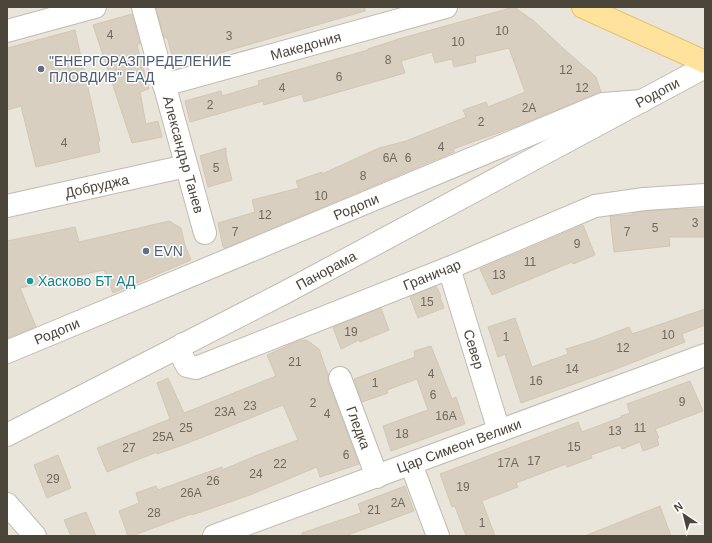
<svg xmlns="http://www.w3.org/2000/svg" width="712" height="543" viewBox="0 0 712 543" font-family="Helvetica,sans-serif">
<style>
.residential{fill:#eae5da}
.building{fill:#d8cfc1;stroke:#d3c7b4}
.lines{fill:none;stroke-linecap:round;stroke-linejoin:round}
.minor-casing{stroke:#c2bbae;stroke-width:24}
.tertiary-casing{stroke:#c2bbae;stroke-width:24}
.primary-casing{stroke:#e6c16a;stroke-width:24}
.minor{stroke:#fff;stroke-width:22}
.tertiary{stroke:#fff;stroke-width:22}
.primary{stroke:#ffe39c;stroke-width:22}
.service-dot{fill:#5c6f8a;stroke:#fff;stroke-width:1.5}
.culture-dot{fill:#0f9aa8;stroke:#fff;stroke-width:1.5}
.labels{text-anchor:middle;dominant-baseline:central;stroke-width:3;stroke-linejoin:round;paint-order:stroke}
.number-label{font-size:12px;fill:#6e675b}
.street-label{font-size:14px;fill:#4b4439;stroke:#fff}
.service-label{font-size:14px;fill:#4e5e75;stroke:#fff;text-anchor:start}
.culture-label{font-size:14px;fill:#0d838f;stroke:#fff;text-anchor:start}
</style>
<rect width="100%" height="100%" fill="#f6f3ec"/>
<path class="residential" d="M7,7H705V536H7Z"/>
<path class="building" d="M158,7H365V11L175,66L167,37L164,38L156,8Z
M514,7L534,21L564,49L596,77L601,92L512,128L453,149L454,152L225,248L223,247L218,223L255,212L252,200L299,188L296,181L322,172V174L379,148L406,141L466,117L463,110L486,102L488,107L525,92L509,48L475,56L476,62L454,67L452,59L435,63L432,52L401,61L405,73L304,102L302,94L264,105L263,101L190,122L185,101L221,91L222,96L259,85L258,81L368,50V49L402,38Z
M132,14L140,44L137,45L149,89L140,92L146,124L158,121L162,137L132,143L93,25Z
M75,30L100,141H98L100,152L36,167L21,106L7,110V48Z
M226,148V155L232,180L208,187L200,156Z
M681,209H705V237H669L670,246L614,252L610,216L632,215V213L645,211Z
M169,221L181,228L185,245L191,260L113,293L104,270L20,288L36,327L7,338V241L75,227L79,242Z
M583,225L595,255L573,264L572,262L492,295L480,269Z
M436,286L441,296L440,297L444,308L418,318L410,297Z
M381,308L389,330L360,342L359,340L341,349L333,327Z
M705,309V325L682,334L685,342L616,369L521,403L505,354L498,357L488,327L515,318L532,367L568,354L566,349L595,340L629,327L632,334Z
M300,340H305L308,341L319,349L328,375V382L359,464L320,477L317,467L250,495L192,515L191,514L132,536H128L119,511L139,503L136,493L156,486L158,490L222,467V470L260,454L298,440L283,405L188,443L157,454V452L107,472L97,448L170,419L157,383L168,378L184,413L276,376L267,355Z
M431,346L452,399L456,397L465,424L391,451L383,426L428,410L417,379L387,390L388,393L362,402L354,379L415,357L414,351Z
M690,381L703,411L655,429L659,438L657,439L659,445L643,451L640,442L622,449L620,445L591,455L592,458L567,467L566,464L516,483L518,487L482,501L495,536H466L455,506L452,507L440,474L578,422L582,432L622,417L621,416L630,413L627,404Z
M58,455L71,488L47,498L34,465Z
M405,486L414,511L345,536H302V533L361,513L358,504Z
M660,506L671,536H587V535Z
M86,512L96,536H71L64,520Z"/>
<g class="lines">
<defs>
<g id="minor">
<path id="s1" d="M143,7L205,233"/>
<path d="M7,31L95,7"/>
<path id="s2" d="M164,85L446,7"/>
<path id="s3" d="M7,206L186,166"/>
<path id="s4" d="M449,268L499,431"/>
<path id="s5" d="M183,344L179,350L187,366L196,368L449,268L595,206L644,199L705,195"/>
<path id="s6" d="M7,352L603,104L642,101"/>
<path id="s7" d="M340,378L377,477"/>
<path d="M411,464L438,536"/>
<path d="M7,504L35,536"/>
<path id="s8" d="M214,536L705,355"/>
</g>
<g id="tertiary">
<path id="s9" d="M7,435L284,293L705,67"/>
</g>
<path id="primary" d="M583,7L705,62"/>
</defs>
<use href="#minor" class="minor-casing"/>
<use href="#tertiary" class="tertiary-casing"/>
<use href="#primary" class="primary-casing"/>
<use href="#minor" class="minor"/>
<use href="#tertiary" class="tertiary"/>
<use href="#primary" class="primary"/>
</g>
<g class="service-dot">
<circle cx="41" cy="69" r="4"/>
<circle cx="146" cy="251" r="4"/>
</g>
<circle class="culture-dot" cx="30" cy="281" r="4"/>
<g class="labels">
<g class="number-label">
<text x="502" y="31">10</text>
<text x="110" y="35">4</text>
<text x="229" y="36">3</text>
<text x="458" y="42">10</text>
<text x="388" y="60">8</text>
<text x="566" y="70">12</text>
<text x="339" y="77">6</text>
<text x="282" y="88">4</text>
<text x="582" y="88">12</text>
<text x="210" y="105">2</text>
<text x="529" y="108">2А</text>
<text x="481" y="122">2</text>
<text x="64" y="143">4</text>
<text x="441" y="147">4</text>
<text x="390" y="158">6А</text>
<text x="408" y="158">6</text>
<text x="216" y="168">5</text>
<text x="363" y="176">8</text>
<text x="321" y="196">10</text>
<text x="265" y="215">12</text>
<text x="695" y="223">3</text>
<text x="655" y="228">5</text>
<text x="235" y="232">7</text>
<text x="627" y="232">7</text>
<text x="577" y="244">9</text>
<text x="530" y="262">11</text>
<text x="499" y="275">13</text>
<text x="427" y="302">15</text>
<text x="351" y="332">19</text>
<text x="668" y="335">10</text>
<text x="506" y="337">1</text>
<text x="623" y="348">12</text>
<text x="295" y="362">21</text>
<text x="572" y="369">14</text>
<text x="431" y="374">4</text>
<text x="536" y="381">16</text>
<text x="375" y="383">1</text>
<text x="433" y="395">6</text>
<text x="682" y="402">9</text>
<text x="313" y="403">2</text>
<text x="250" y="406">23</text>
<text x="225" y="412">23А</text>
<text x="327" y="414">4</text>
<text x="446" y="416">16А</text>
<text x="186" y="428">25</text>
<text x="640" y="428">11</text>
<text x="615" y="431">13</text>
<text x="402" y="434">18</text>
<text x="163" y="437">25А</text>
<text x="574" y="447">15</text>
<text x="129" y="448">27</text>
<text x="346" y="455">6</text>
<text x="534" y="461">17</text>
<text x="508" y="463">17А</text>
<text x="280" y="464">22</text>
<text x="256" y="474">24</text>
<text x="53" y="479">29</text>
<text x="213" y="481">26</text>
<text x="463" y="487">19</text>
<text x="191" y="493">26А</text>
<text x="398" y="503">2А</text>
<text x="374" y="510">21</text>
<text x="154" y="513">28</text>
<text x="482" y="523">1</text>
</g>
<g class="street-label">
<text stroke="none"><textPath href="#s2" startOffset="147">Македония</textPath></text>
<text stroke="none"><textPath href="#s9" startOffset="735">Родопи</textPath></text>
<text stroke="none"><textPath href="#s1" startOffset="153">Александър Танев</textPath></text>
<text stroke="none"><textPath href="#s3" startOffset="92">Добруджа</textPath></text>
<text stroke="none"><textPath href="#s6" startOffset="378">Родопи</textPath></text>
<text stroke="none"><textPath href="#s9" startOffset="359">Панорама</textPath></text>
<text stroke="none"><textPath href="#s5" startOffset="288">Граничар</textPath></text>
<text stroke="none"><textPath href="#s6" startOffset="54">Родопи</textPath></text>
<text stroke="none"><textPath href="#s4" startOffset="85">Север</textPath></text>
<text stroke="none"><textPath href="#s7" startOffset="53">Гледка</textPath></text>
<text stroke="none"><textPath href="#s8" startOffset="261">Цар Симеон Велики</textPath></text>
</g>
<g class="service-label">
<text x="49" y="61">"ЕНЕРГОРАЗПРЕДЕЛЕНИЕ<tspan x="49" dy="16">ПЛОВДИВ" ЕАД</tspan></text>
<text x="154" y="251">EVN</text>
</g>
<g class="culture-label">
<text x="38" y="281">Хасково БТ АД</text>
</g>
</g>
<rect width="712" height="543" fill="none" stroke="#4b4439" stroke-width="16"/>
<g transform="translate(684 515) rotate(325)" stroke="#ffffff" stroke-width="3" paint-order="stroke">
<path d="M0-3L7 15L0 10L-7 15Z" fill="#4b4439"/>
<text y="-6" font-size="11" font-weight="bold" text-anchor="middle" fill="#4b4439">N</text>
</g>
</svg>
